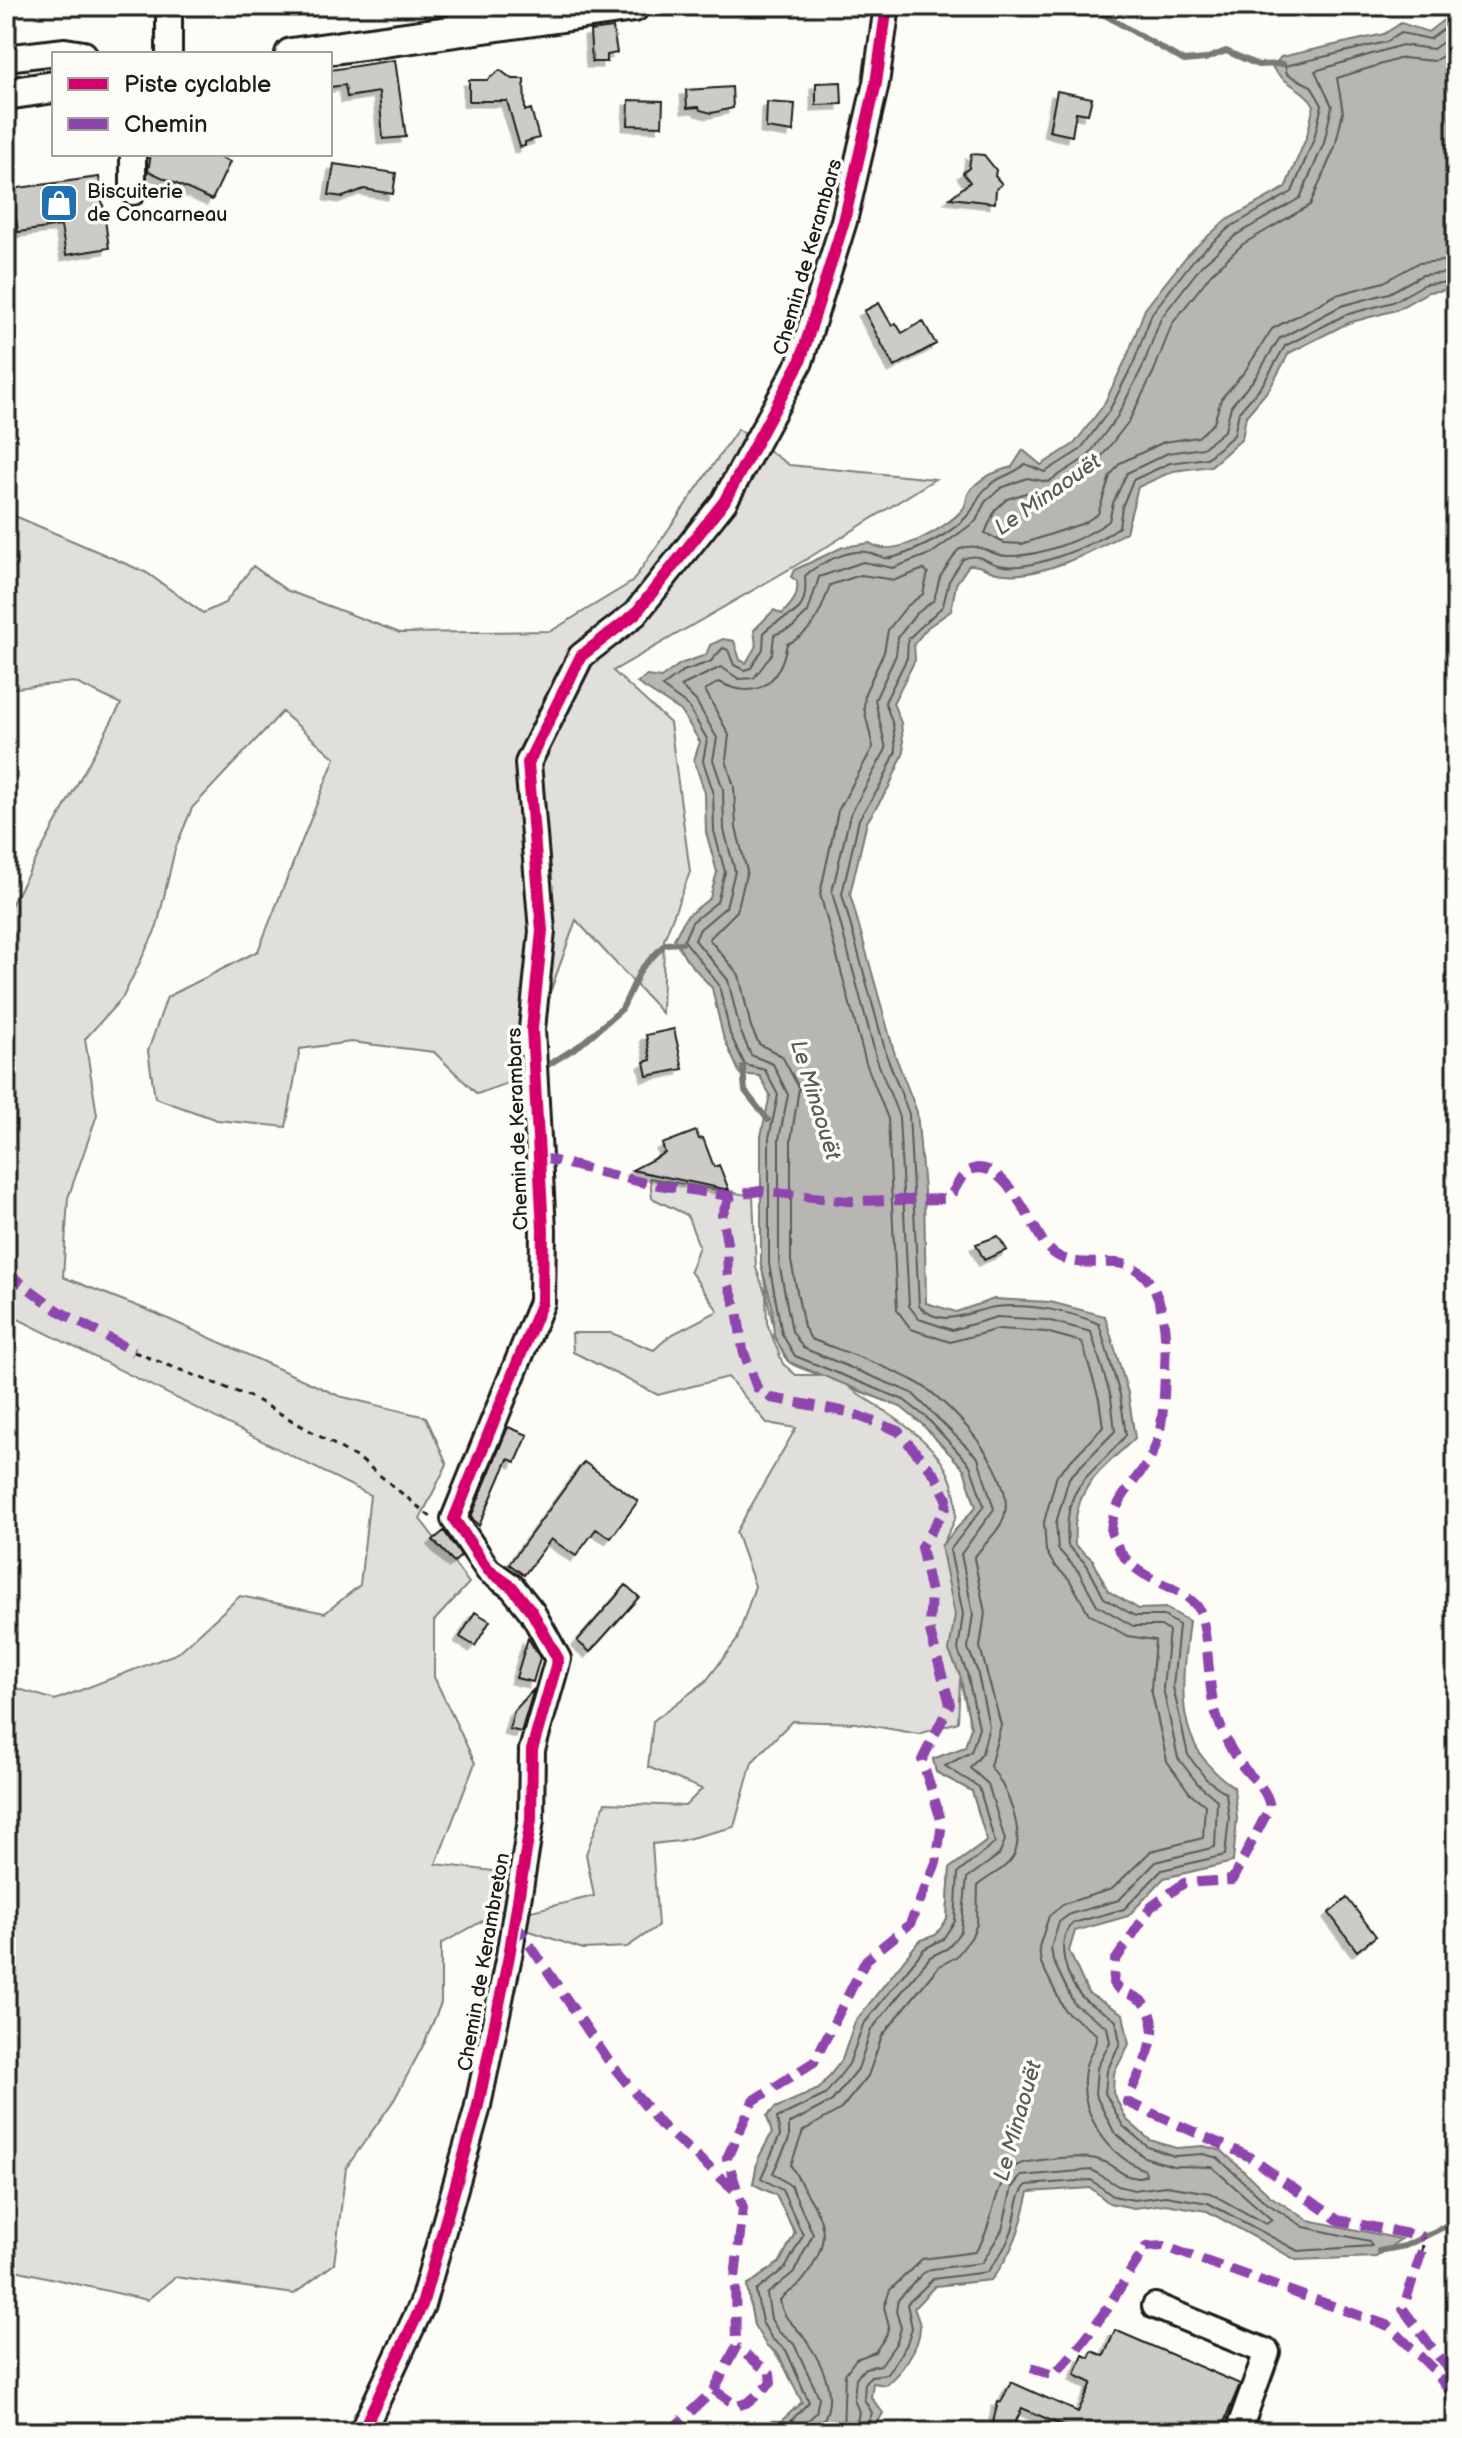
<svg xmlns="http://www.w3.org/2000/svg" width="1462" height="2438" viewBox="0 0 1462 2438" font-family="'Balsamiq Sans',sans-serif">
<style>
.green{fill:#e0dfdb;stroke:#7e7e7c;stroke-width:2;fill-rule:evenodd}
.water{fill:#b7b6b2;stroke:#797876;stroke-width:2}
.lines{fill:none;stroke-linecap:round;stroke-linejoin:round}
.shore{stroke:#5a5a58;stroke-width:2}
.stream{stroke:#797876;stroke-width:6}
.building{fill:#cccbc8;stroke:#1c1c1c;stroke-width:2;filter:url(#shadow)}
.minor-casing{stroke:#1c1c1c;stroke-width:30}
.major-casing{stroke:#1c1c1c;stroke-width:36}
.path{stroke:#1c1c1c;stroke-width:3;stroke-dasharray:6 6;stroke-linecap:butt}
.minor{stroke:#fdfcf7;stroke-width:24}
.major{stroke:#fdfcf7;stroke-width:30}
.quiet{stroke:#8e44ad;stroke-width:10;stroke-dasharray:20 10;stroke-linecap:butt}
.cycleway-casing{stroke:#fdfcf7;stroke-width:17}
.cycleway{stroke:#d6006c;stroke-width:12}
.labels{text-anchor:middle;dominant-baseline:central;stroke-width:7;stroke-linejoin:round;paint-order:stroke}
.poi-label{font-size:20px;fill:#1c1c1c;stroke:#fdfcf7;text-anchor:start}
.street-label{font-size:20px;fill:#1c1c1c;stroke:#fdfcf7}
.water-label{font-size:22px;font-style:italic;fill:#5a5a58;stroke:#fdfcf7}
</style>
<defs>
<filter id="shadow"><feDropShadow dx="-5.5" dy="5.5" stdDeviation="0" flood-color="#0004"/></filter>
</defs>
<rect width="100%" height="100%" fill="#fdfcf7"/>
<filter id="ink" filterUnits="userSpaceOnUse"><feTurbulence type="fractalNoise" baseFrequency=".0125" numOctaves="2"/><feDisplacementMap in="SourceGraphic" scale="16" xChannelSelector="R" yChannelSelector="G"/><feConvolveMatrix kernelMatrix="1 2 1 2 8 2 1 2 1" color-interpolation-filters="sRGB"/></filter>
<g filter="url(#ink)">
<path class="green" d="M738,429L789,465L935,479L807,559L613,671L670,723L690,872L664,940L662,1013L576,920L519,1079L477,1094L434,1052L351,1042L300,1049L286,1127L217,1120L155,1098L148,1051L167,997L258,951L335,758L282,712L192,808L175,849L157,927L123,997L85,1039L97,1115L68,1198L63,1277L155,1313L339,1396L426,1417L447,1464L420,1519L469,1583L434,1621V1677L475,1763L436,1864L510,1873L504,1909L441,1944V2003L425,2042L394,2100L346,2168L334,2264L294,2294L175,2277L147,2300L6,2268V1685L55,1700L178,1653L240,1596L325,1613L360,1585L370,1495L6,1313V914L121,704L74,682L6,689V512L147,573L203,613L225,603L253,566L286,590L400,633L551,631L632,582Z
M650,1178L753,1196L756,1268L766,1295L767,1323L783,1364L796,1375H819C811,1371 796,1368 789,1362C773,1348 767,1288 761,1265L974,1437L1019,1831L791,2375L754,2325L747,2286L780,2262L795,2233L776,2195L753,2184L758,2159L772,2133L767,2116L775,2108L819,2089L842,2060L855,2022L919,1941L936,1935L947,1920L950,1868L987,1841L972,1791L936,1772L933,1759L966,1747L971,1727L960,1679L958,1722L919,1734L856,1723L792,1721L752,1762L734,1827L679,1841L652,1844L658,1926L627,1947L583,1949L524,1929L527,1912L594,1896L586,1854L605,1803L685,1806L702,1789L648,1767L653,1721L706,1681L737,1640L755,1586L736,1532L796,1428L767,1423L728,1377L658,1395L573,1352L572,1333H611L654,1350L669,1336L718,1311L690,1271L699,1246L687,1215L652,1198ZM849,1387L901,1407L922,1424L964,1469L976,1507L943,1544C946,1535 955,1524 956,1515C960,1448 894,1420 849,1387Z"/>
<path class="water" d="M1451,6H1456V289L1428,292L1396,310L1348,323L1289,353L1270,388L1246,416L1242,439L1211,466L1173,471L1138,487L1126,532C1094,552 1036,581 997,573C986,571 982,564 969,565L956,584L951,611L928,627L914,644L915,660L893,703L901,723L904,752L889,787L867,822L850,894L895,1055L917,1112L924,1190L926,1303L956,1312L994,1299L1050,1302L1105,1316L1128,1393L1135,1438C1098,1474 1071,1488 1075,1545L1093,1560L1108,1591L1139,1609L1166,1608L1189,1621C1181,1686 1172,1747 1234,1787L1237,1818L1233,1862L1164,1878L1128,1916L1075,1931L1069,1951L1088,1993L1123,2014L1129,2044L1114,2073L1113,2093L1127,2120L1150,2140L1176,2148L1204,2146L1222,2151L1270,2196L1308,2220L1401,2239L1376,2257L1296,2260L1207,2211L1165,2204L1134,2208L1109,2203L1091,2188L1029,2192C1021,2226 1014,2252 991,2280L935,2286L914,2308C916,2314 920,2322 920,2327C920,2348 900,2374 885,2385L873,2383L871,2397L883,2413L872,2432H702L749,2422L781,2421L802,2402L778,2354L766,2345L754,2325L747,2286L780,2262L795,2233L776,2195L753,2184L758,2159L772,2133L767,2116L775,2108L819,2089L842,2060L855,2022L919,1941L936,1935L947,1919L950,1868L987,1841L972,1791L936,1772L933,1759L965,1747L971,1727L960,1675L949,1651L955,1615L941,1546L976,1507L964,1469L922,1424L901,1407L789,1362L774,1336L772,1305L761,1265V1136L770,1095L760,1076L740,1074L723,1036L712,988L686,959L674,939L686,917L710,898L717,872L706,832L705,793L694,760L700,742L681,711L637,683L647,676L661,678L680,664L706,655L710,645L723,639L734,641L740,660L746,663L756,646L754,630L774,610L782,614C792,603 799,597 797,581L791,577L794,570L843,547L870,543C892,560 946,529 963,509C967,504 966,497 969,492C979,478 996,471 1012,467L1023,450L1041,465L1074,444L1103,406L1126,359L1145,309L1189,253L1225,221L1285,188L1307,136L1314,105C1303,87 1284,85 1272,67L1281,57L1384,34L1401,23L1428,32L1450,15Z"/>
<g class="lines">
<path class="shore" d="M1456,48L1434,61L1402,58L1337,78L1343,112L1335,147L1310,205L1243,244L1211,274L1172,324L1154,371L1129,421L1095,465L1052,493L1029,492L1007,499L995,510L985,533L1004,543L1022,544L1084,523L1098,514L1110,476L1120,463L1164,442L1198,437L1214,423L1221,399L1245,371L1272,329L1336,295L1384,282L1418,263L1456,260
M739,2432L784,2428L809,2402L786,2350L772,2339L762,2322L756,2291L786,2267L803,2235L782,2190L761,2178L780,2135L777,2118L825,2095L849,2064L863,2025L924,1949L943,1939L955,1921L958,1873L995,1843L979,1787L945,1766L971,1752L979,1727L967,1673L958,1650L963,1614L950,1550L984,1506L970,1465L927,1418L904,1400L795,1356L782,1334L769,1264V1138L778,1095L765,1070L745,1065L730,1034L719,985L684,940L692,922L717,902L725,872L714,831L713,791L703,761L707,739L688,706L662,687L683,671L710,662L723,648L728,650L734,665L744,670L751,668L763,649L764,632C785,610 809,622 805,576C817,564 849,549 866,552C877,554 883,561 895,557C920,549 952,534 969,514C979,503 974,498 990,485C1001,475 1014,475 1025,464L1045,472L1080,450L1109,411L1134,362L1152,313L1195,258L1230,227L1292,192L1314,139L1322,105L1311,86L1287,74L1285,66L1386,42L1401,33L1430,39L1456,20
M796,2432L816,2413L819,2397L794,2344L779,2332L771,2319L767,2294L794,2272L813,2234L791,2186L773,2173L789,2139V2124L832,2101L858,2069L871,2030L930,1957L948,1948L961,1931L967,1878L999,1855L1005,1840L988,1784L970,1768L982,1754L989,1726L977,1670L968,1648L973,1614L961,1554L994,1509L978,1458L912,1393L803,1348L792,1331L779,1263V1139L788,1095L773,1064L751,1055L740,1030L728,980L695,940L700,929L726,907L735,871L724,830L723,789L713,760L717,738L696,701L681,686L721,667L739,679L754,678L772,654L774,635L793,627L808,612L819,577L863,562L893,568L932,553L976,521L985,502L1001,488L1027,478L1048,482L1087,457L1117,417L1143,366L1161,318L1202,265L1236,235L1300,198L1324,143L1332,106L1315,71L1402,45L1433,49L1456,33
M814,2432C844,2404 824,2365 803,2336C792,2322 783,2319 780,2300C787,2292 798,2288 804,2279C843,2227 813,2211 791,2165L803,2131L841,2109L868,2076L882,2036L938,1967L956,1957L971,1938L977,1924L978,1885C989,1876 1006,1869 1013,1857C1027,1832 1005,1785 990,1766L1001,1725L980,1647L985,1613L974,1558C983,1544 1002,1530 1005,1513C1014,1471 948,1398 914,1381C882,1364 845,1352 811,1339L804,1327L791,1261V1140L799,1088L782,1056L759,1044L751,1027L739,975L709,939L737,911L747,871L736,828L734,787L726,760L729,735L705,690L719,682C756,701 779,685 787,644C815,632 821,611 830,585L861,575L895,580L924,569L928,573L923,594L906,607L888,630L884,652L865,693L864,708L873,747L838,811L820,894L866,1063L888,1119L897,1310L911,1329L950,1342L999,1329L1046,1332L1082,1342L1099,1399L1103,1427L1057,1475L1044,1522L1046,1551L1054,1565L1069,1579L1089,1614L1127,1636L1155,1640L1151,1689L1167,1761L1189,1792L1205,1805L1203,1838L1151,1851L1112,1889L1063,1904L1049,1916L1039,1947L1041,1963L1065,2011L1096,2034C1098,2047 1086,2057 1085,2070C1078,2111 1106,2155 1145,2170L1146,2175C1124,2184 1116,2163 1096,2159C1076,2155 1049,2159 1028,2162C991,2166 997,2226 975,2252L922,2259L890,2290L884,2307L889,2327L886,2336L875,2352L856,2359L845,2374L843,2432
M855,2432L859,2412L854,2399L856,2378L865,2368L881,2365L897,2342L901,2328L896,2311L898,2300L922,2274L931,2269L982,2263L1002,2230L1012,2187L1021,2176L1092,2170L1118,2186L1134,2190L1166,2186L1210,2193L1266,2224L1272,2220L1212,2167L1173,2166L1144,2157L1114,2132L1095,2094L1097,2068L1110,2042L1107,2027L1074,2004L1053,1960L1051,1948L1059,1922L1070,1914L1119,1900L1156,1862L1215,1847L1217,1800L1198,1784L1178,1758L1163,1688L1169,1631L1161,1626H1133L1097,1605L1079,1572L1058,1549L1056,1523L1069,1478L1115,1431L1111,1397L1091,1332L1047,1320L997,1317L952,1330L919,1319L909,1306L899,1117L877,1060L832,892L850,815L886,749L875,700L896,655L898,637L915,615L934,600L940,577L958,550C978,540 988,555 1007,556C1039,557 1083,540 1109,521L1113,503L1127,473L1168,453L1203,448L1225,430L1231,406L1255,378L1279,339L1341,306L1389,293L1422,275L1456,272
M865,2432L872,2413L864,2399L865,2382L871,2376L887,2374L906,2346L912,2328L907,2304L933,2279L987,2272C997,2260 1006,2248 1011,2233C1017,2219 1015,2195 1027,2185L1091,2180L1113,2196L1134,2200L1165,2196L1208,2203L1298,2251L1372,2246L1369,2241L1304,2227L1265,2202L1218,2158L1203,2154L1174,2156L1148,2147L1123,2126L1105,2093L1107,2071L1120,2043L1116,2021C1107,2012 1093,2008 1084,1999C1067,1984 1053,1939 1073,1923L1124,1909L1162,1870L1225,1855L1229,1818L1226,1793L1206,1779L1188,1755L1173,1687L1179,1625L1164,1616H1135L1104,1598L1087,1565L1068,1546C1062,1481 1092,1478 1126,1435L1120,1395L1099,1324C1071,1311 1026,1303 995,1307C968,1311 943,1330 919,1306L909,1114L887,1057L842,894L859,819L882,783L896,751L893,725L885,702L907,658L908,639L943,606L949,581L963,559C979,552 985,562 999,565C1029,573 1094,545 1119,527L1122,507L1133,480L1170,463L1207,458L1234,435L1239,412L1263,384L1285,346L1345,315L1393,302L1425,284L1456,282"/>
<path class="stream" d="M738,6L744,13L797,6
M1089,6L1184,61L1205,59L1226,51L1258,65L1283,64
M548,1065L580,1045L622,1009L641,969L665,944L682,943
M743,1067L745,1091L768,1120
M1379,2251L1405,2246L1456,2221"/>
</g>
<path class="building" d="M613,28L617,53L607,55V62H592L590,31Z
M395,60L406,137L383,139L379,92L347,97L345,85L330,87V70Z
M500,70L512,79H524L525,111L531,109L539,138L525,142V146L520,147L507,101H469V80H487Z
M841,82L842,104L816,105V83Z
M732,87L733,108L712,113L700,110L699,107L687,108L686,90Z
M1057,91L1092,98L1088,114L1076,112L1072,136L1049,131Z
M629,100L663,101L662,126L628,125Z
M767,102L795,104L793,132L766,128Z
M151,154H211L230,162L212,200L148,171Z
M971,154L984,155L996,170L995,176L1002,184L996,189L995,203L950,198L970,182L963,173L969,168Z
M334,164L396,173L393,194L364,189L343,197L329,195Z
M99,177L109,248L66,255L61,226L18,232L11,189Z
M879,303L892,326L896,323L902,333L923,321L936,344L894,367L864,311Z
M674,1029L683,1069L647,1076L644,1062L651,1060L646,1035Z
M696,1131L699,1139L703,1138L714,1167L719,1165L729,1190L632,1170L665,1153L662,1144Z
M998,1236L1007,1250L984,1260L976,1244Z
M508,1427L528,1435L516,1462L508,1459L479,1526L471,1517Z
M584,1462L638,1501L611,1538L596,1529L576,1556L551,1539L524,1575L509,1564Z
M444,1531L461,1556L454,1562L433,1540Z
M626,1585L639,1597L590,1652L577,1641Z
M475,1612L490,1621L475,1646L460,1637Z
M528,1638L540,1658L533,1682L516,1678Z
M534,1689L521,1732L509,1729L514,1711Z
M1347,1898L1376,1936L1357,1951L1329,1913Z
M1115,2330L1240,2384L1220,2432H1078L1022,2408L1011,2432L992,2427L998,2401L1001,2402L1011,2382L1078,2412L1092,2383L1075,2375L1083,2355L1089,2358L1092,2351L1104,2356Z"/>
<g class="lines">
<defs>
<path id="minor" d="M460,6L463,31
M169,54V6
M6,58L65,51L84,54
M133,192V154
M1155,2306L1267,2352L1238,2432
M362,2432L422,2305L477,2110L509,1956L531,1820L532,1750L558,1659L532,1612L512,1587L488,1570L454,1519L542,1302L543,1230L532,1029L542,931L528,763L581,656L635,614L724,502L800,362L844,221L876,83L887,6"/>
<path id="major" d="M291,54L634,6
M6,94L54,87"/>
</defs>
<use href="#minor" class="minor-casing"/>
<use href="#major" class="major-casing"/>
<path class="path" d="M134,1352L253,1398L361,1460L432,1518
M1422,2251L1424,2237"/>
<use href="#minor" class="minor"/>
<use href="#major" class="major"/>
<path class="quiet" d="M539,1157L645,1183L730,1196L760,1191L848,1201L945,1199C958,1192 958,1173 973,1169C1004,1160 1030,1222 1044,1243C1062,1269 1091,1261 1117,1263C1166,1269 1167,1333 1165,1369C1164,1397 1164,1434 1150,1458C1135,1484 1112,1500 1111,1532C1130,1585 1168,1576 1197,1606C1208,1619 1208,1684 1214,1707C1220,1727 1230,1752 1244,1768C1255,1781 1267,1789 1270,1807L1232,1880L1184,1883L1151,1907L1115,1961L1113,1983C1121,1995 1135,1993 1144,2003C1169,2031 1136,2074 1127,2102L1248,2156L1338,2220L1424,2237
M6,1272L59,1311L134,1352
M513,1920L608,2060L660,2124L738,2193
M1422,2251L1403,2309L1456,2380
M1031,2368L1053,2375C1091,2339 1118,2290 1146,2247L1163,2246L1389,2326L1434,2370L1456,2400
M714,2390L737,2406L749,2402L771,2383L770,2373L736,2347
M669,2432L714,2390L736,2347L735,2278L743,2208L727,2158L753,2101L814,2062L866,1960L910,1924L936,1863L942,1823L922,1760L950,1704L929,1628L931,1593L921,1547L946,1508L947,1499L935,1475L898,1431L848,1412L771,1398L757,1388L743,1350L737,1310L728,1283L727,1243L722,1215L730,1196"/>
<defs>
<path id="cycleway" d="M362,2432L422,2305L477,2110L509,1956L531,1820L532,1750L558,1659L532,1612L512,1587L488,1570L454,1519L542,1302L543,1230L532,1029L542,931L528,763L581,656L635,614L724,502L800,362L844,221L876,83L887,6"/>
</defs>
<use href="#cycleway" class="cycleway-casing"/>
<use href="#cycleway" class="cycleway"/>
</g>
</g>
<defs>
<symbol id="shop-square" viewBox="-11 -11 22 22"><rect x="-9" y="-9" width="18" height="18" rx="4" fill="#1f6fb2" stroke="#fdfcf7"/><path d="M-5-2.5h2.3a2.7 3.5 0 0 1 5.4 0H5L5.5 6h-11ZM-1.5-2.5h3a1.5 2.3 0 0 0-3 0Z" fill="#fff"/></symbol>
</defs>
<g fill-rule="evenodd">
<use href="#shop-square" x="37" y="181" width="44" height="44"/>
</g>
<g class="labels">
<g class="poi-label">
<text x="87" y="192">Biscuiterie<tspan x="87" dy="23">de Concarneau</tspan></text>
</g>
<g class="street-label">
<text transform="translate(808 257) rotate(-74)">Chemin de Kerambars</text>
<text transform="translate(518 1129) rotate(-92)">Chemin de Kerambars</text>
<text transform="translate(484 1962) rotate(-80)">Chemin de Kerambreton</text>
</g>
<g class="water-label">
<text transform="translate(1048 495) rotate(-35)">Le Minaouët</text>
<text transform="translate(815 1100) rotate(73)">Le Minaouët</text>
<text transform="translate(1018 2121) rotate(-74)">Le Minaouët</text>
</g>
</g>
<rect width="1462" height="2438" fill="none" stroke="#fdfcf7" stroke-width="32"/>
<rect x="16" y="16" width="1430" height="2406" fill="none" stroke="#1c1c1c" stroke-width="3" filter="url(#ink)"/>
<rect x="52" y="52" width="280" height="104" fill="#fdfcf7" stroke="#a3a29f" stroke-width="2"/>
<rect x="68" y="78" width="40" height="12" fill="#d6006c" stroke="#a3a29f" stroke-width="2"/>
<text x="124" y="92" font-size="24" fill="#1c1c1c">Piste cyclable</text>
<rect x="68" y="118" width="40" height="12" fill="#8e44ad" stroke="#a3a29f" stroke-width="2"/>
<text x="124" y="132" font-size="24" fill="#1c1c1c">Chemin</text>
</svg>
